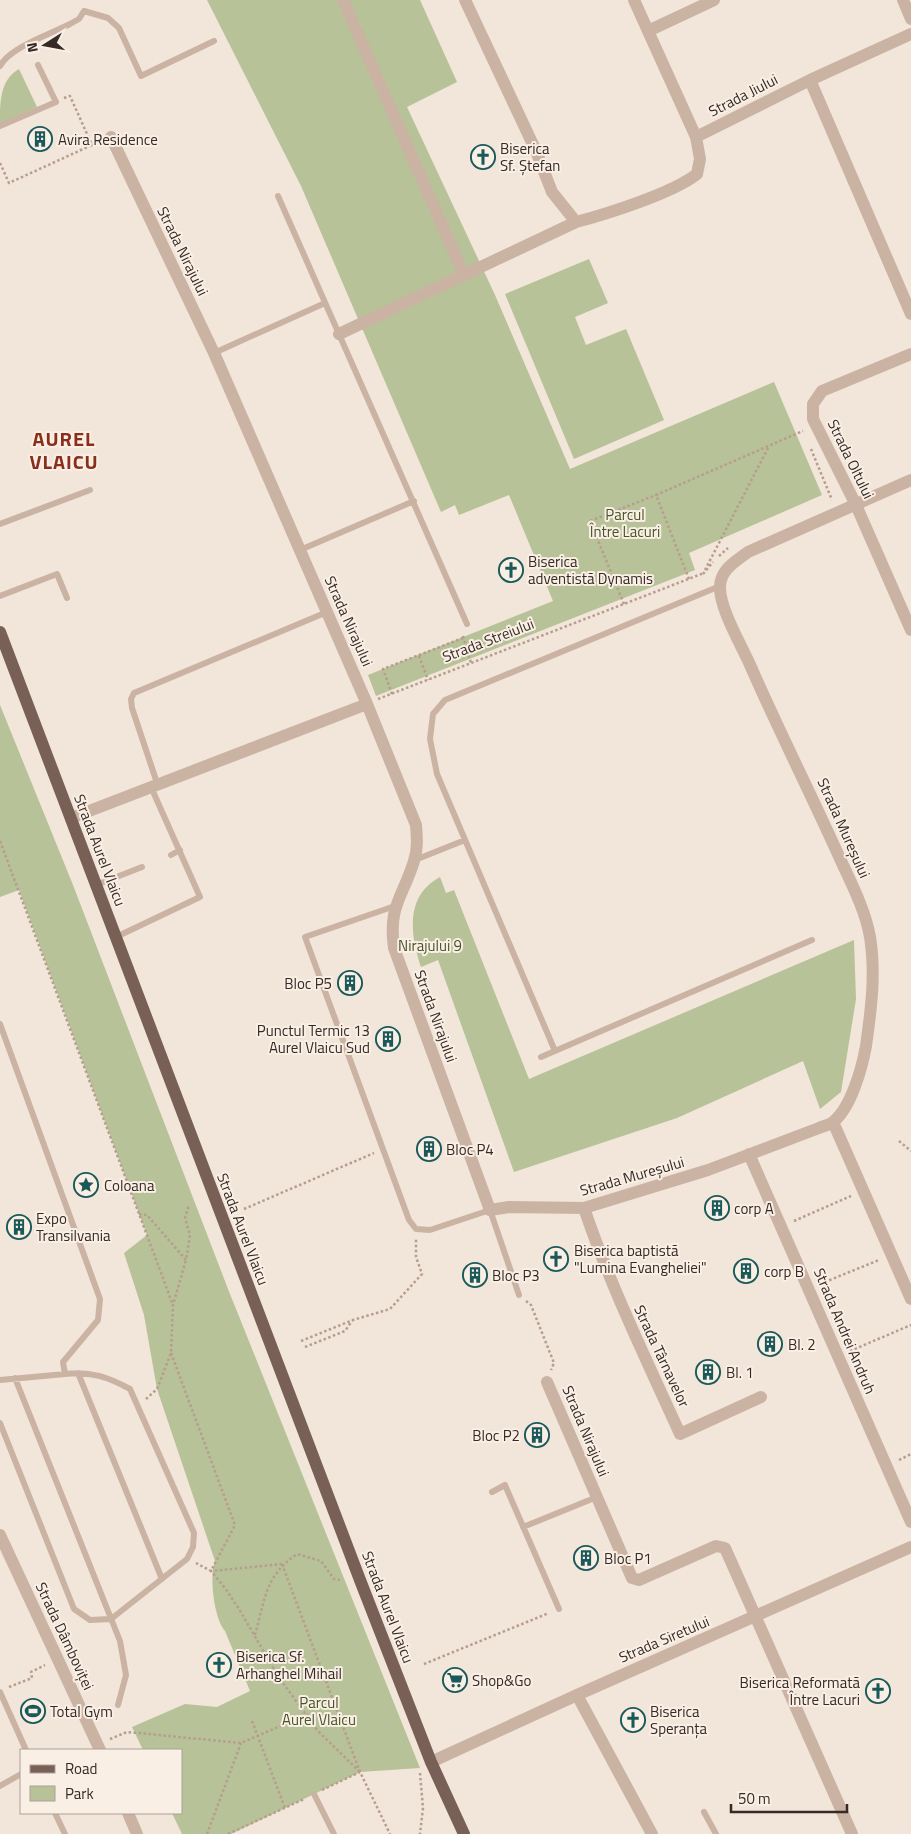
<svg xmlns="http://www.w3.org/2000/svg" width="911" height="1834" viewBox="0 0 911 1834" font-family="'Titillium Web',sans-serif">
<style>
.green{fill:#b7c298}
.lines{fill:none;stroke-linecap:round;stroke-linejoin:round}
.path{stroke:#b79d8e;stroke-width:2.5;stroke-dasharray:2.5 2.5;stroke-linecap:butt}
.service{stroke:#cbb3a4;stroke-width:6}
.minor{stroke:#cbb3a4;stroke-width:12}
.tertiary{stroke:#cbb3a4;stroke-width:12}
.primary{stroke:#796056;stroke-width:12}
.labels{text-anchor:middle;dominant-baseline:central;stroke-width:4;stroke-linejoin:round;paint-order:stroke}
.street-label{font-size:15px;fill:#362a26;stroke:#faefe5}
.poi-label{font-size:15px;fill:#362a26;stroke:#faefe5;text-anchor:start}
.park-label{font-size:15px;fill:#485529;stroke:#faefe5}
.district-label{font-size:20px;font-weight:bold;letter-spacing:1px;fill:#892f1b;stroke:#faefe5}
</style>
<rect width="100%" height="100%" fill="#f2e5d9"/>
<path class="green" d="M207,0H420L457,82L407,107L495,295L570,469L774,382L822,495L689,553L695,570L376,696L368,675L553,601L509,495L459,515L455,505L441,512L301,186Z
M19,69L37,107L0,124C0,101 0,80 19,69Z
M589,259L608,303L575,317L586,345L626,329L664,420L574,459L505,294Z
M0,705L73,885L228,1289L420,1768L360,1772L231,1834H182L172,1813H181V1750H143L132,1727L185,1704L217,1707L250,1691L225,1631C214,1619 209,1576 215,1561L157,1389L144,1315L124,1253L147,1235L19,890L0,897Z
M440,877L446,893L454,890L529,1079L854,940L856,999L841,1092L820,1109L803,1061L677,1118L514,1172L438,960L421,967C410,934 405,896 440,877Z"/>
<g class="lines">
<path class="path" d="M64,98L70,96L92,145L98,142
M0,163L9,183L92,145
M811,449L832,500
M719,556L728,548
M705,570L769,446
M703,574L713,562
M689,579L656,495L803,431
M624,604L590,521L656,495
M463,636L471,663
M419,656L428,680
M392,694L383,669L463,638
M378,699L704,573
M0,841L173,1305
M899,1141L911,1151
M244,1209L374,1153
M139,1214L147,1215L186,1260L190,1235L185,1218L189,1205
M794,1221L851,1196
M820,1284L879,1260
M526,1301L531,1305L554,1363L551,1370
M301,1341L353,1320L390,1309L422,1274L416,1257V1238
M305,1347L345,1331L352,1321
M850,1351L911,1325
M171,1353L235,1525L211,1571L196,1563
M146,1399L157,1389L171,1353L173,1305L186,1260
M899,1460L911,1454
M282,1564L211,1571L225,1588L239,1609L278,1676L317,1730L360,1772
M282,1564L360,1772L390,1834
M255,1635C265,1599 265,1576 297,1554L321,1561L334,1579L340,1580
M424,1664L549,1613
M9,1687L32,1678L31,1672L45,1665
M252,1721L285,1808
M110,1739L127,1732L241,1743L308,1714
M420,1773L423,1808L420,1834
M322,1790L360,1772
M207,1834L241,1743
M228,1834L304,1799"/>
<path class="service" d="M0,66C10,47 51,34 70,24L79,19L84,11L108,18L119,28L141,76L214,41
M0,126L56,102L38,65
M278,196L467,624
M214,353L325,303
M0,524L90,490
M300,550L414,501
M0,596L57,574L67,598
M157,783L132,708L131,699L134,693L327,612
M171,855L180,850
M415,860L465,840
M96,885L142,867
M395,906L305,937L409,1220L416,1229L430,1230L490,1210L519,1295
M116,937L200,897L151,787
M0,1024L100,1299L98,1320L63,1362L65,1374L0,1380
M555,1051L437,774L430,739L433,714L445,700L720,586
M541,1057L812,940
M78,1373L162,1579
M15,1378L120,1641L126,1675L118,1705
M0,1423L74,1609L90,1620L111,1619L187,1559L193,1547L194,1533L130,1389C108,1377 91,1371 65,1374
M492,1492L505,1485L559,1609
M523,1527L597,1497
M0,1692L26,1750
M0,1786L21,1774
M314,1794L334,1834
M704,1812L716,1834
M55,1813L65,1834"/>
<path class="minor" d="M343,0L464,275
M465,0L536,151L552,192L576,222
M648,31L714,0
M810,80L911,314
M111,137L214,353L367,704L416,825C417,837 418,849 414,861C403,897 388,906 394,948L490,1210L509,1207L584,1208L708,1170L819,1128C823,1126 829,1125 833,1122C851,1108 862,1068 866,1046C871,1010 876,974 870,937C865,908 849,879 837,852C809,790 778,729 751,667C742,646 719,608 720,586C721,569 736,561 748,552L911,480
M696,137L810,80L911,34
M339,334L576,222C607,214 673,193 697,174L700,159L696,137L634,0
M911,354L822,391L813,404V419L856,505L911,630
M71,818L367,704
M833,1122L911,1299
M749,1154L911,1522
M584,1208C610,1285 646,1359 680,1434L761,1397
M547,1382L632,1578L639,1580L716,1546L725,1548L852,1834
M577,1695L652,1834
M431,1762L577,1695L911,1547"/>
<path class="tertiary" d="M903,0L911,19
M0,1535L100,1750
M128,1813L137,1834"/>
<path class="primary" d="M0,632L360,1580L431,1762L464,1834"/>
</g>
<defs>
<symbol id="building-ring" viewBox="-11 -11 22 22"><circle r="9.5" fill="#faefe5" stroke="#1a5959" stroke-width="1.5"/><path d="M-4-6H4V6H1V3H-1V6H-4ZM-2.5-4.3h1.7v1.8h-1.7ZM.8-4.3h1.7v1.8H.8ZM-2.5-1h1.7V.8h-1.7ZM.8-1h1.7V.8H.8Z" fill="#1a5959"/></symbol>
<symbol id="church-ring" viewBox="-11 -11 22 22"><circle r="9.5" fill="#faefe5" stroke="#1a5959" stroke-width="1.5"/><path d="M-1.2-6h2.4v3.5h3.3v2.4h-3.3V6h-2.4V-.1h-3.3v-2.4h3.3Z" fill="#1a5959"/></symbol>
<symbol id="sight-ring" viewBox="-11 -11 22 22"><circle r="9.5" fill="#faefe5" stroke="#1a5959" stroke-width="1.5"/><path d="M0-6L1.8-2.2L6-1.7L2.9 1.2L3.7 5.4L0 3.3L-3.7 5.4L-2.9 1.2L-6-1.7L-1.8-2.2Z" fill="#1a5959"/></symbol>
<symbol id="supermarket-ring" viewBox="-11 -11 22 22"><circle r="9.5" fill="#faefe5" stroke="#1a5959" stroke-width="1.5"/><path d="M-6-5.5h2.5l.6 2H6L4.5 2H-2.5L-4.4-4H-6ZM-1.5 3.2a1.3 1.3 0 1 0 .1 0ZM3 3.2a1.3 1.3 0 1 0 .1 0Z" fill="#1a5959"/></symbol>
<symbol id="stadium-ring" viewBox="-11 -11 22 22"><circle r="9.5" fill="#faefe5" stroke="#1a5959" stroke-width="1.5"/><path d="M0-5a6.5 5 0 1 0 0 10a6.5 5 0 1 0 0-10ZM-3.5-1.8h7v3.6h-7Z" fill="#1a5959"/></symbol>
</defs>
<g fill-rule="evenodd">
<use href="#building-ring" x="26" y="125" width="28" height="28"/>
<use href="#church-ring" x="469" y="143" width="28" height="28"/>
<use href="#church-ring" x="497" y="556" width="28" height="28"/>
<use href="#building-ring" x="336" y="969" width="28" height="28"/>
<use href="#building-ring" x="374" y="1025" width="28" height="28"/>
<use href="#building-ring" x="415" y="1135" width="28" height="28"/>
<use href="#sight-ring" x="72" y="1171" width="28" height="28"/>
<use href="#building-ring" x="703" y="1194" width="28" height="28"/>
<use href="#building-ring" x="5" y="1213" width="28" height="28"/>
<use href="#church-ring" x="542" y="1245" width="28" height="28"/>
<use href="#building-ring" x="732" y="1257" width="28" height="28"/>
<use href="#building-ring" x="461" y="1261" width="28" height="28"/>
<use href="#building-ring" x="756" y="1330" width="28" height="28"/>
<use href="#building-ring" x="694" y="1358" width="28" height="28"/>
<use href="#building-ring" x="523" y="1421" width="28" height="28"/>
<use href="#building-ring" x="572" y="1544" width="28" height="28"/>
<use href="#church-ring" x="205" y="1651" width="28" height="28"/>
<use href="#supermarket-ring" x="441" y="1666" width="28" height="28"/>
<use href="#church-ring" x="864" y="1677" width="28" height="28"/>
<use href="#stadium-ring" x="19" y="1697" width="28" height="28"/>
<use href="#church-ring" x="619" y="1706" width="28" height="28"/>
</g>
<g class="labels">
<g class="street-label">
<text transform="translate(743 95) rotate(-27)">Strada Jiului</text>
<text transform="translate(183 251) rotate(64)">Strada Nirajului</text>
<text transform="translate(851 459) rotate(64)">Strada Oltului</text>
<text transform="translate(349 621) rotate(66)">Strada Nirajului</text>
<text transform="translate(488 640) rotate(-21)">Strada Streiului</text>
<text transform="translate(844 828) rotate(66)">Strada Mureșului</text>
<text transform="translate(100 850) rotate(69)">Strada Aurel Vlaicu</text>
<text transform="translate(436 1016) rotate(70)">Strada Nirajului</text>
<text transform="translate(632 1176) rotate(-16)">Strada Mureșului</text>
<text transform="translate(243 1229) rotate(69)">Strada Aurel Vlaicu</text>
<text transform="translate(845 1331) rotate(67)">Strada Andrei Andruh</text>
<text transform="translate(662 1356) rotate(65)">Strada Târnavelor</text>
<text transform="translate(586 1431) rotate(67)">Strada Nirajului</text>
<text transform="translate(388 1607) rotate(69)">Strada Aurel Vlaicu</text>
<text transform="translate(65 1636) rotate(65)">Strada Dâmboviței</text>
<text transform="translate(664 1639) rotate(-23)">Strada Siretului</text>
</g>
<g class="poi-label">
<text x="58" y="139">Avira Residence</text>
<text x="500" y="148">Biserica<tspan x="500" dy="17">Sf. Ștefan</tspan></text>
<text x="528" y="561">Biserica<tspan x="528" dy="17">adventistă Dynamis</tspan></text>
<text x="332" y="983" text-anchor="end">Bloc P5</text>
<text x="370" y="1030" text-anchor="end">Punctul Termic 13<tspan x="370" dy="17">Aurel Vlaicu Sud</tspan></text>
<text x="446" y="1149">Bloc P4</text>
<text x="104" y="1185">Coloana</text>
<text x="734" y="1208">corp A</text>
<text x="36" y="1218">Expo<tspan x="36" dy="17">Transilvania</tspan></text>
<text x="574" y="1250">Biserica baptistă<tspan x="574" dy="17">"Lumina Evangheliei"</tspan></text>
<text x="764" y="1271">corp B</text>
<text x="492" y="1275">Bloc P3</text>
<text x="788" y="1344">Bl. 2</text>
<text x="726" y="1372">Bl. 1</text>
<text x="520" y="1435" text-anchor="end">Bloc P2</text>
<text x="604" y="1558">Bloc P1</text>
<text x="236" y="1656">Biserica Sf.<tspan x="236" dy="17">Arhanghel Mihail</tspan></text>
<text x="472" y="1680">Shop&amp;Go</text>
<text x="860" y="1682" text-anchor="end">Biserica Reformată<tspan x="860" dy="17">Între Lacuri</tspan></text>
<text x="50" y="1711">Total Gym</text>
<text x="650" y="1711">Biserica<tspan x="650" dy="17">Speranța</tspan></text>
</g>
<g class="park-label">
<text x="625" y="514">Parcul<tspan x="625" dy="17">Între Lacuri</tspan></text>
<text x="430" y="945">Nirajului 9</text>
<text x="319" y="1702">Parcul<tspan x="319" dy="17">Aurel Vlaicu</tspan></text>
</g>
<g class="district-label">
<text x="64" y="438">AUREL<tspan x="64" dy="23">VLAICU</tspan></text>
</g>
</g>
<rect x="20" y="1749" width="162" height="65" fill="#faefe5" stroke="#aca099"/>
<rect x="30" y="1765" width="25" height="8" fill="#796056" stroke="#aca099"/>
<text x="65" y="1774" font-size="15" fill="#362a26">Road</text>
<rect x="30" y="1786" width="25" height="15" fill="#b7c298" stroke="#aca099"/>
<text x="65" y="1799" font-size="15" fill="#362a26">Park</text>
<g transform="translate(45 45) rotate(259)" stroke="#faefe5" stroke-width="4" paint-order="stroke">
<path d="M0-4L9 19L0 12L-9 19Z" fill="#362a26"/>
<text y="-8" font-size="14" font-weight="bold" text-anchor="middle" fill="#362a26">N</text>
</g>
<path d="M731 1804v8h116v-8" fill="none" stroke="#362a26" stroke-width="2.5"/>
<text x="738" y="1804" font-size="15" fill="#362a26" stroke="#faefe5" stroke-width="4" paint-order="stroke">50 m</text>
</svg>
